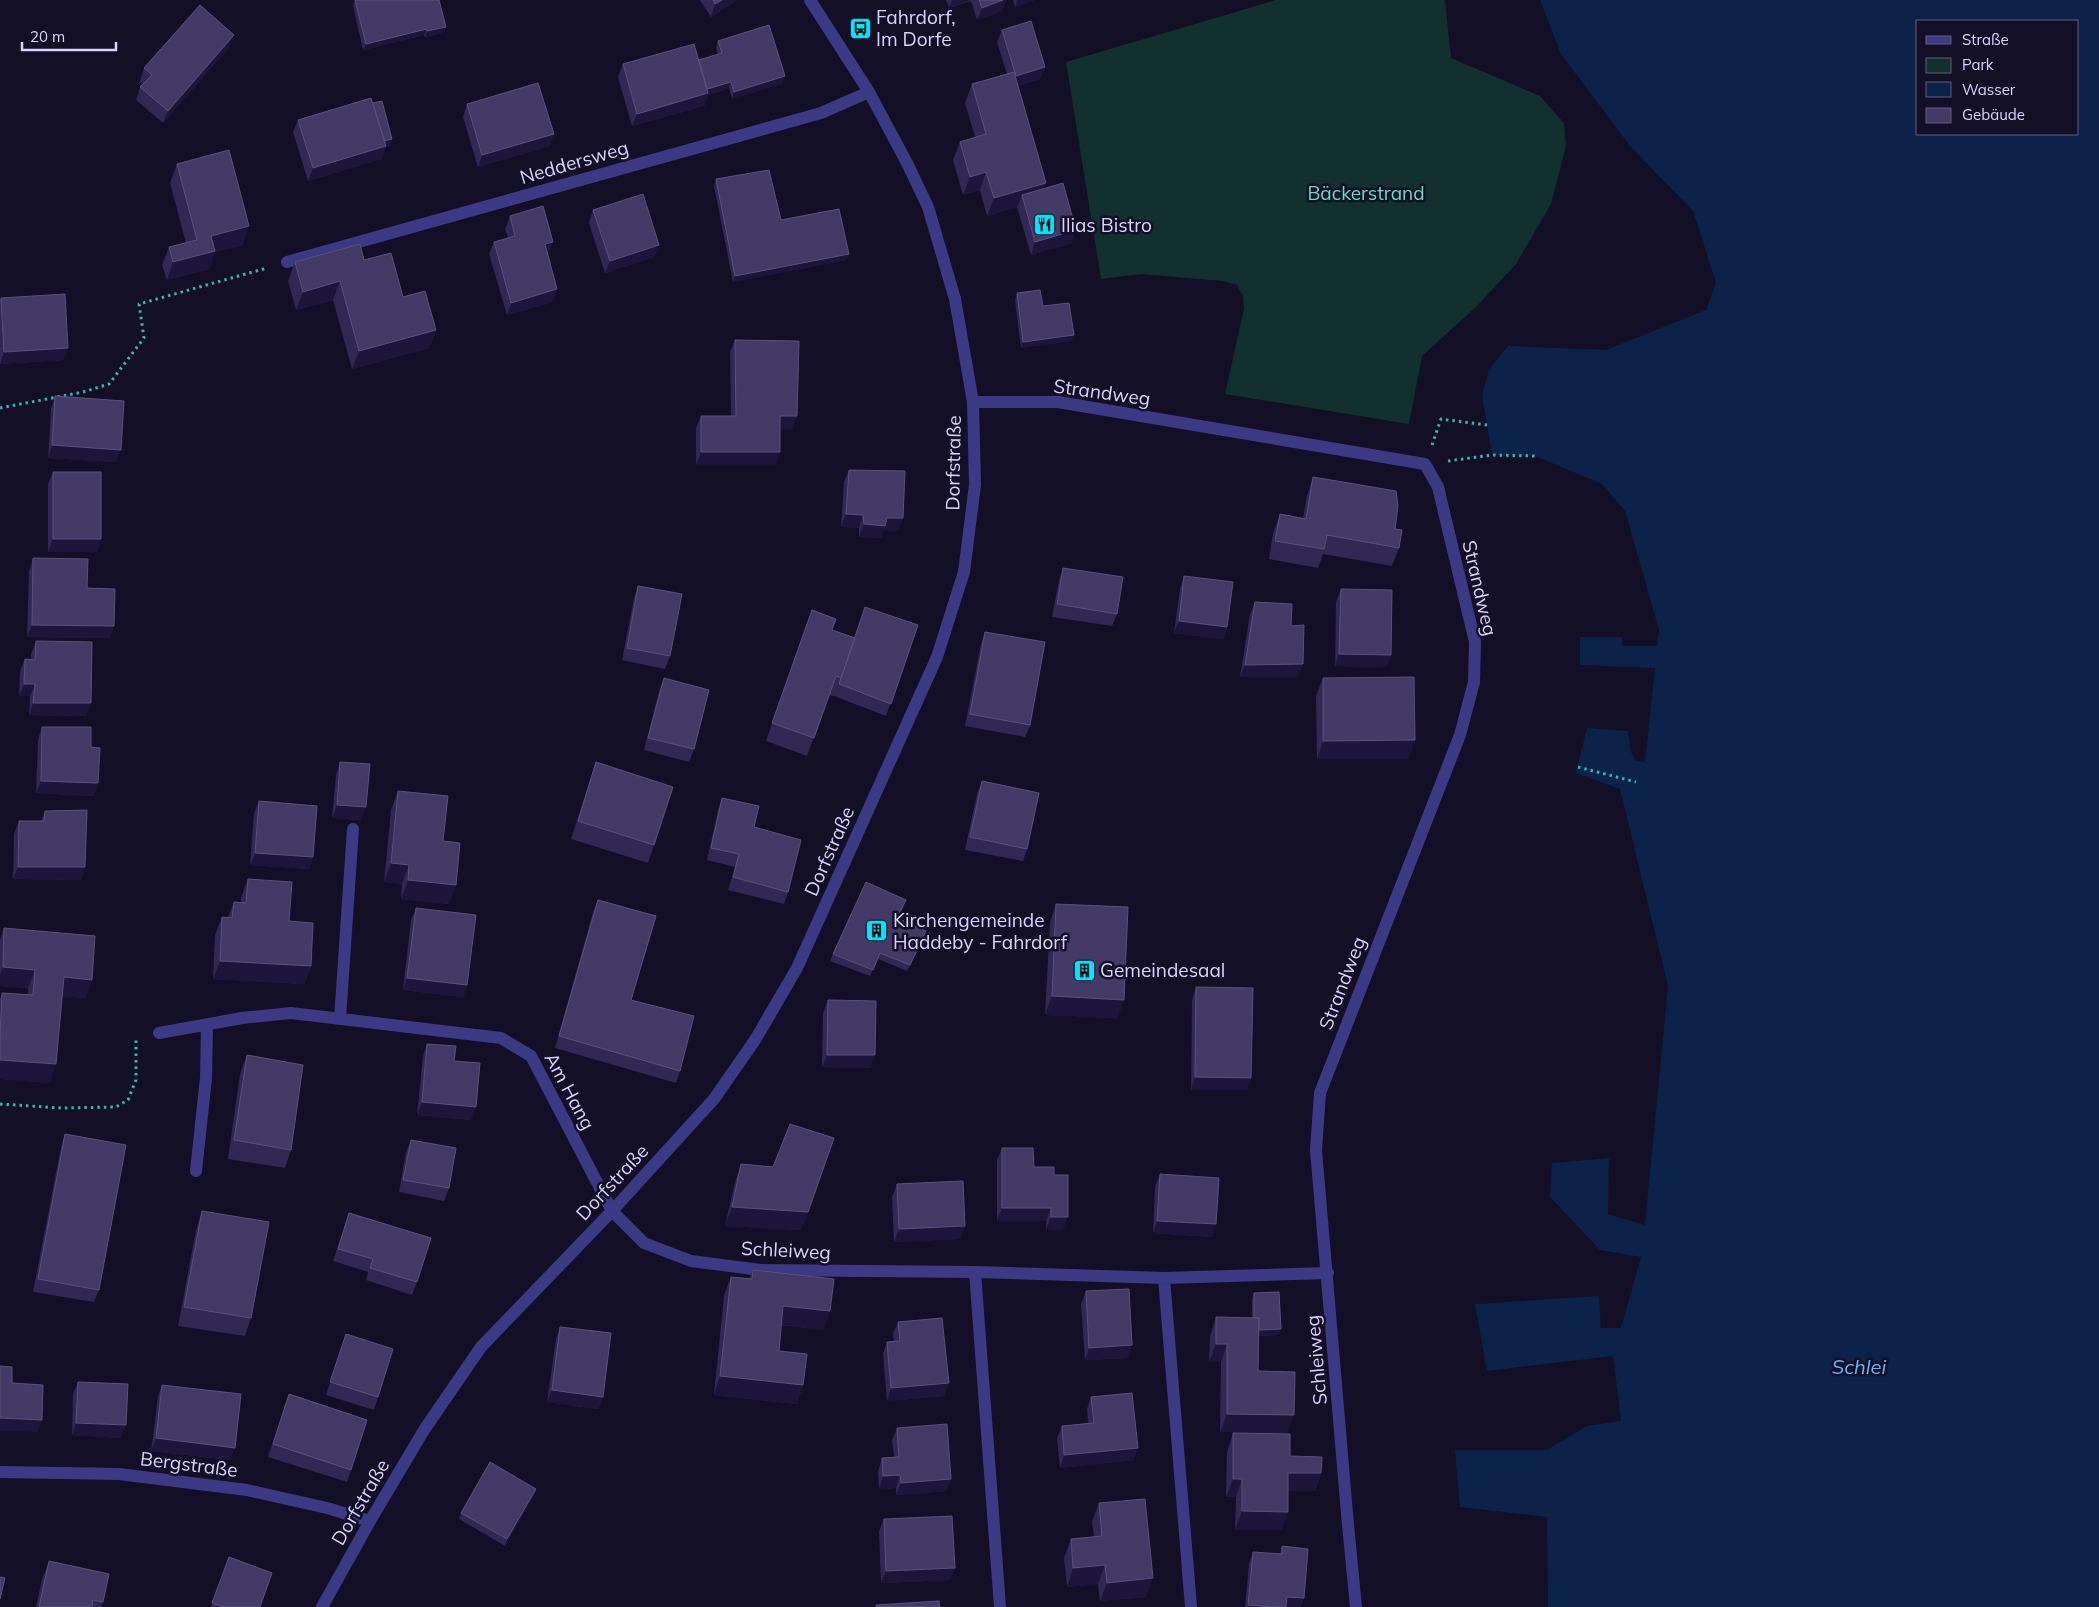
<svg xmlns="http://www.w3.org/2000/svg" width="2099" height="1607" viewBox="0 0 2099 1607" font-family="Mulish,sans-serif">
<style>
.green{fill:#12302f}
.water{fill:#0c2248;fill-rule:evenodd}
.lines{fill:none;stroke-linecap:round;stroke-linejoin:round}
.path{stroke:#2fb8b0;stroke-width:3;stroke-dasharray:2.5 4;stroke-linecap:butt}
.minor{stroke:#3d3a85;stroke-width:12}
.tertiary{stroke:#3d3a85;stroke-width:12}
.wall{fill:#312854}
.shaded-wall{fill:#1d163a}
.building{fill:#433a66;stroke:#5a527e}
.labels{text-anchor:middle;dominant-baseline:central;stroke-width:5;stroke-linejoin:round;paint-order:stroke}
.poi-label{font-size:19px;fill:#d9d4ff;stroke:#130f26;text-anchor:start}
.street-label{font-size:19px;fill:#d9d4ff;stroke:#130f26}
.park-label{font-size:19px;fill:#5fe0c0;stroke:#130f26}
.water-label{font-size:20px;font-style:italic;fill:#62b6ff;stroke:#130f26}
</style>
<rect width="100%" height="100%" fill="#130f26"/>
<path class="green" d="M1276,0H1445L1451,58L1540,96L1564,123L1566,146L1551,204L1516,264L1476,307L1422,356L1409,424L1225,394L1244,309L1243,296L1237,285L1223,281L1141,274L1101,279L1066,62Z"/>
<path class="water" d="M1540,0H2099V1607H1548L1547,1517L1460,1507L1455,1450H1547L1586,1426L1621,1421L1613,1356L1487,1371L1475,1304L1599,1296L1601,1328H1621L1641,1257L1600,1250L1550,1197L1552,1163L1609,1158L1608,1214L1645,1225L1668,986L1620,789L1576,773L1587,728L1628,731L1631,752L1636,761L1645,762L1655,668L1580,665V637H1622V646H1657L1659,630L1625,511L1602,484L1535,456L1492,455L1482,395L1489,370L1508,346L1606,350L1706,310L1716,283L1693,211L1630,146L1561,54ZM1918,21H2078V134H1918Z"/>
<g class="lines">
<path class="path" d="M0,408L83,392L109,384L144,338L139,304L267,268
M1432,445L1441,419L1487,425
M1448,461L1492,455L1535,456
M1578,767L1636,782
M0,1104L61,1108L116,1107L128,1100L136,1080V1040"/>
<path class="minor" d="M287,262L821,113L869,92
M973,402H1058L1425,464L1438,487L1475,642L1474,682L1460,735L1320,1093L1316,1150L1348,1525L1356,1607
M340,1019L353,829
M159,1033L242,1018L291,1013L501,1038L531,1056L612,1211L644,1243L691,1261L761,1270L975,1272L1164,1278L1328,1273
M196,1171L206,1078L207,1025
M975,1272L1000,1607
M1164,1278L1191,1607
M0,1472L119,1474L247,1490L327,1508L370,1521"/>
<path class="tertiary" d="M322,1607L370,1521L424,1430L481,1347L612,1211L714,1099L755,1040L797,968L937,657L964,572L975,485L973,402L955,299L928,207L907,163L869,92L810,0"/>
</g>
<path class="wall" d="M355,0L443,33L425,37L424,35L363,50L353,6Z
M700,0H737L711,17Z
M946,0H1006L1002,11L977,20L971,1L949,8Z
M1013,0H1034L1015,7Z
M1002,30L1045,67L1040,79L1018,86L1044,188L1072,243L1031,255L1017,207L987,216L980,190L963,195L953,160L960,142L975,137L965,103L972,84L1007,74L997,42Z
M718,41L783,83L732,99L729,88L708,95L704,106L632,126L618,77L623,64L699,60L718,54L716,48Z
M229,48L163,123L136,100L140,87L143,84L140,81L144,68Z
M373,103L392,139L390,146L386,147L381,159L308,181L293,132L298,120Z
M467,104L554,134L549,146L478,167L463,117Z
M177,164L243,245L215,252L209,269L167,280L162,265L169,247L186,243L170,183Z
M716,179L781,220L849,254L846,260L733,282L714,186Z
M593,210L654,257L605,273L589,223Z
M510,216L549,254H548L553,302L507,315L489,254L494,242L508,238L505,229Z
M364,260L436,330L429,348L352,369L333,300L296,310L288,281L295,262Z
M1017,293L1043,306L1071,341L1021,348L1015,300Z
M1,298L64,360L0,364V300Z
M735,340L793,429L780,428V452L775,465H696V428L701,416H731L730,352Z
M55,396L116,462L48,458L51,409Z
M849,470L898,531L883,530L881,538L859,537V528L841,527L844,482Z
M53,472L101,539L97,552H48V484Z
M1313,477L1395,529L1399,548L1392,566L1323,554L1318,568L1269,559L1273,533L1280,514L1303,518L1307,496Z
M33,558L87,588L110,638L27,637L29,571Z
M1063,568L1117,614L1112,626L1052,617L1059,580Z
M1184,576L1227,627L1223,639L1174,633L1180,589Z
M638,586L670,656L665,669L622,660L634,598Z
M1341,589L1391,655L1386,667L1335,666L1336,602Z
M1255,602L1298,677H1240L1250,614Z
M812,610L832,630L854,638L918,625L886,716L834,696L829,695L807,756L766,741Z
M985,632L1030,725L1025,737L965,726L981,644Z
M36,641L91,703L86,716L29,715L30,696H19L20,671L25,659H31V654Z
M664,678L694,749L689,762L644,750L659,691Z
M1323,678L1415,740L1408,759H1317L1316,696Z
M42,727L91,747L94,796L36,793L38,740Z
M340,762L361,820L332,818L336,775Z
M596,762L654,845L648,863L571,839L590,781Z
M982,781L1027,849L1023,861L965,850L977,794Z
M398,791L443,841L449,904L401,899L402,884L384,882L391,810Z
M722,798L754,827L788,892L784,904L728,890L735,867L707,860L718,810Z
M259,801L313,857L309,869L250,865L254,813Z
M45,811L85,867L81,880L13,879L14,834L19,821H41Z
M248,879L289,921L311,966L304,984L213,979L215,935L222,917H228L234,902H241V898Z
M598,900L631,1000L680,1071L676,1083L555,1048L593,912Z
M1056,904L1118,1018L1045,1015L1050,922Z
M904,906L898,918L926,931L924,938L907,971L878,959L870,976L830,961L833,954Z
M416,908L467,985L463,997L403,990L411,920Z
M4,928L92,980L85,998L62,996L50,1083L0,1079V999L2,993L28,995V988L0,986V940Z
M1196,987L1251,1078L1247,1090H1191L1192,1000Z
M828,1000L871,1068L822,1067L823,1013Z
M427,1044L454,1061L471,1120L417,1115L423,1056Z
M247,1055L291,1150L285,1168L228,1159L240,1074Z
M65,1134L99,1290L94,1302L33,1292L61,1147Z
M411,1140L449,1188L444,1201L399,1192L406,1152Z
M1002,1148L1034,1167L1054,1175L1063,1230L1046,1229V1221H997V1160Z
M741,1164L801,1230L725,1226L735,1182Z
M1160,1174L1212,1237L1153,1233L1155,1187Z
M897,1184L965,1226L960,1239L894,1242L892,1197Z
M202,1211L251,1318L245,1336L178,1326L196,1230Z
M349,1213L417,1282L412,1295L366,1280L368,1272L333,1261Z
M753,1270L830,1311L823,1330L781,1325L779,1351L803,1385L797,1404L714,1395L724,1295L731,1277L749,1279Z
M1086,1291L1128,1358L1085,1360L1081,1304Z
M1254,1293L1281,1329L1278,1335L1259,1336L1258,1371L1287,1433L1220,1432L1221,1362H1209L1210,1336L1216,1317L1252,1318V1299Z
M898,1322L949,1383L944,1396L887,1401L883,1354L887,1342L894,1341L893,1334Z
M560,1327L603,1397L598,1409L547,1402L556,1339Z
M346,1334L378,1397L374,1410L326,1395Z
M78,1382L121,1438L72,1435L73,1394Z
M162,1385L230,1460L151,1451L158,1397Z
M289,1394L351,1470L347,1482L268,1457Z
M1091,1397L1134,1460L1060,1468L1057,1438L1062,1426L1088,1423L1087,1409Z
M897,1428L947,1491L896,1495V1488L879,1489L878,1471L882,1458L894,1457L892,1440Z
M1233,1433L1290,1456L1321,1473L1315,1491H1288V1512L1281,1530H1235L1236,1497H1226L1227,1452Z
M536,1489L534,1495L505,1546L459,1519L461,1513Z
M1099,1503L1146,1597L1100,1601L1098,1584L1067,1587L1064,1558L1071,1539L1094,1537L1092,1522Z
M884,1519L955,1568L950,1580L881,1583L879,1531Z
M1282,1546L1301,1607H1245L1249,1564L1253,1552L1280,1554Z
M229,1557L260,1607H211Z
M49,1561L103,1602L101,1607H36L42,1580Z"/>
<path class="shaded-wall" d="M722,0H737L711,17L715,4Z
M952,0H971L949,8Z
M1003,0H1006L1002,11L977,20L982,8Z
M1017,0H1034L1015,7Z
M446,27L443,33L425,37L427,31Z
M427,29L424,35L363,50L366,44Z
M234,35L229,48L163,123L168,111Z
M1045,67L1040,79L1011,88L1016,76Z
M785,76L783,83L732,99L734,92Z
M731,82L729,88L708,95L704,106L632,126L637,114Z
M554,134L549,146L478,167L482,155Z
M392,139L390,146L386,147L381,159L308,181L313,168L380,142Z
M986,172L980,190L963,195L970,177Z
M1046,183L1040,201L1022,195L1017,207L987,216L994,198Z
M249,226L243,245L215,252L209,269L167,280L173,262L211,236Z
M1076,230L1072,243L1031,255L1035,242Z
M553,242L549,254L540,256L545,244Z
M659,245L654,257L605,273L610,261Z
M849,254L846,260L733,282L735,276Z
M340,281L333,300L296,310L303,292Z
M557,289L553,302L507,315L511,303Z
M436,330L429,348L352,369L359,351Z
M1074,335L1071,341L1021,348L1023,342Z
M68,348L64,360L0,364L4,352Z
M780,416H797L793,429L775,428Z
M52,445L121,450L116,462L48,458Z
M701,452H780L775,465H696Z
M846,514L863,515L859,528L841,527Z
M887,518H903L898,531L883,530L881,538L859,537L864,524Z
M53,539H101L97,552H48Z
M1179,621L1227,627L1223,639L1174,633Z
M32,625L114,626L110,638L27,637Z
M1339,654L1391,655L1386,667L1335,666Z
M1303,664L1298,677H1240L1245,665Z
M24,684H35L30,696H19Z
M33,703H91L86,716L29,715Z
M1415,740L1408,759H1317L1323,741Z
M41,781L98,783L94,796L36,793Z
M337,805L366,807L361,820L332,818Z
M255,853L313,857L309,869L250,865Z
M391,863L409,865L402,884L384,882Z
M18,867H85L81,880L13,879Z
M408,880L456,885L449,904L401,899Z
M926,931L924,938L907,971L910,965Z
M220,961L311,966L304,984L213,979Z
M3,967L35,970L28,988L0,986V975Z
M64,977L92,980L85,998L57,996Z
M407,978L467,985L463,997L403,990Z
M1052,996L1124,1000L1118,1018L1045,1015Z
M827,1055H875L871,1068L822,1067Z
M0,1060L56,1064L50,1083L0,1079Z
M1195,1077L1251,1078L1247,1090H1191Z
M422,1102L476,1107L471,1120L417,1115Z
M732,1207L808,1212L801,1230L725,1226Z
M1002,1208H1051L1046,1221H997Z
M1051,1217H1068L1063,1230L1046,1229Z
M1157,1221L1216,1224L1212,1237L1153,1233Z
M965,1226L960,1239L894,1242L899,1229Z
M783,1306L830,1311L823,1330L777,1324Z
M1281,1329L1278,1335L1252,1336L1254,1330Z
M1216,1344H1227L1221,1362H1209Z
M1132,1345L1128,1358L1085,1360L1089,1348Z
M720,1376L803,1385L797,1404L714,1395Z
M949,1383L944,1396L887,1401L891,1388Z
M552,1390L603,1397L598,1409L547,1402Z
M1227,1414L1294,1415L1287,1433L1220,1432Z
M0,1418L42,1420L37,1432L0,1431Z
M76,1423L126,1425L121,1438L72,1435Z
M156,1438L235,1448L230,1460L151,1451Z
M1138,1448L1134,1460L1060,1468L1064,1455Z
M1288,1473H1321L1315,1491H1281Z
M900,1475L896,1488L879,1489L883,1476Z
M951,1479L947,1491L896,1495L901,1483Z
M1233,1479H1242L1236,1497H1226Z
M536,1489L534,1495L505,1546L507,1539Z
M1242,1511L1288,1512L1281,1530H1235Z
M1105,1565L1098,1584L1067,1587L1073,1568Z
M955,1568L950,1580L881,1583L886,1571Z
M1153,1578L1146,1597L1100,1601L1107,1583Z
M1287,1597L1304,1598L1301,1607H1283Z
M1248,1605L1273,1607H1248Z"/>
<path class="building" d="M355,0H439L446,27L427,31V29L366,44Z
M713,0H722L715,4Z
M979,0H1003L982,8Z
M200,5L234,35L168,111L140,87L152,75L144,68Z
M1031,21L1045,67L1016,76L1002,30Z
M769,25L785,76L734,92L731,82L707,89L699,60L722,53L718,41Z
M694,44L708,93L637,114L623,64Z
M1014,72L1046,183L994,198L986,172L970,177L960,142L986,134L972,84Z
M538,83L554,134L482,155L467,104Z
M371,98L386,146L313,168L298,120Z
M382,101L392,139L384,141L373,103Z
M229,150L249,226L211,236L215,251L173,262L169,247L197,240L177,164Z
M769,170L781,220L839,209L849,254L735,276L716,179Z
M1063,183L1076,230L1035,242L1022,195Z
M643,194L659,245L610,261L593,210Z
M543,206L553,242L545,244L557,289L511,303L494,242L515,236L510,216Z
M360,244L364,260L391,253L403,297L425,291L436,330L359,351L340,281L303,292L295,262Z
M1040,290L1043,306L1069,303L1074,335L1023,342L1017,293Z
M65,294L68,348L4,352L1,298Z
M735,340L799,341L797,416H780V452H701V416H736Z
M55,396L124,401L121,450L52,445Z
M849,470L905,471L903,518H887L885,526L864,524L863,515L846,514Z
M53,472H101V539H53Z
M1313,477L1396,491L1398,506L1395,529L1402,530L1399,548L1327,535L1324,549L1275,541L1280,514L1306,519Z
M33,558L88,559L87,588L115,589L114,626L32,625Z
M1063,568L1123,577L1117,614L1057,604Z
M1184,576L1233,582L1227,627L1179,621Z
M638,586L682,594L670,656L627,648Z
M1341,589L1392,590L1391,655L1339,654Z
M1255,602L1292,604L1291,626L1304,625L1303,664L1245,665Z
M865,607L918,625L891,704L839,684Z
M812,610L836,619L832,630L855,638L841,678L836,676L814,738L772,723Z
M985,632L1045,642L1030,725L970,714Z
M36,641L92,642L91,703H33L35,684H24L25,659L35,660Z
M1414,677L1415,740L1323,741V678Z
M664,678L709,690L694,749L648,738Z
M42,727H91V747L100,748L98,783L41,781Z
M340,762L370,764L366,807L337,805Z
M596,762L673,787L654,845L578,821Z
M982,781L1039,793L1027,849L970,837Z
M398,791L448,796L443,841L460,843L456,885L408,880L409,865L391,863Z
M722,798L759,806L754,827L801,840L788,892L733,877L739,854L711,848Z
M259,801L317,806L313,857L255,853Z
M87,810L85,867H18L19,821H44L45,811Z
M248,879L292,882L289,921L313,923L311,966L220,961L222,917L232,918L234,902L246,903Z
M866,882L906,900L897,918L926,931L910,965L880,953L873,970L833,954Z
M598,900L656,916L631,1000L694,1016L680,1071L559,1036Z
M1056,904L1128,907L1124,1000L1052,996Z
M416,908L476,915L467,985L407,978Z
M4,928L95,936L92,980L64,977L56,1064L0,1060V1037L2,993L33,995L35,970L3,967Z
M1196,987L1253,988L1251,1078L1195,1077Z
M828,1000L876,1001L875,1055H827Z
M427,1044L456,1046L454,1061L480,1063L476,1107L422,1102Z
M247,1055L303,1065L291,1150L234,1140Z
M790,1124L834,1138L808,1212L732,1207L741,1164L773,1167Z
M65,1134L126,1145L99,1290L38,1279Z
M411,1140L456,1148L449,1188L403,1180Z
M1002,1148H1033L1034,1167H1054V1175H1068V1217H1051V1208H1002Z
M1160,1174L1219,1178L1216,1224L1157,1221Z
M963,1181L965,1226L899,1229L897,1184Z
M202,1211L269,1222L251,1318L184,1307Z
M349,1213L431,1238L417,1282L370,1268L373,1259L338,1249Z
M753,1270L834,1279L830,1311L783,1306L779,1351L807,1354L803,1385L720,1376L731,1277L752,1279Z
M1129,1289L1132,1345L1089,1348L1086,1291Z
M1279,1292L1281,1329L1259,1330V1318H1254V1293Z
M1216,1317L1259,1318L1258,1371L1295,1372L1294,1415L1227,1414V1344H1216Z
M942,1318L949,1383L891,1388L887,1342L900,1341L898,1322Z
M560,1327L611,1333L603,1397L552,1390Z
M346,1334L393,1349L378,1397L330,1382Z
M0,1366L12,1367V1383L43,1385L42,1420L0,1418Z
M78,1382L128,1384L126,1425L76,1423Z
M162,1385L241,1394L235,1448L156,1438Z
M1132,1393L1138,1448L1064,1455L1062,1426L1094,1423L1091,1397Z
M289,1394L367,1420L351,1470L273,1444Z
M947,1424L951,1479L901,1483L900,1475L883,1476L882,1458L899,1457L897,1428Z
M1233,1433L1290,1434V1456L1322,1457L1321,1473H1288V1512L1242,1511V1479H1233Z
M490,1462L536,1489L507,1539L461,1513Z
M1145,1499L1153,1578L1107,1583L1105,1565L1073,1568L1071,1539L1102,1536L1099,1503Z
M952,1516L955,1568L886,1571L884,1519Z
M1282,1546L1308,1549L1304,1598L1287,1597L1286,1607H1273L1248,1605L1253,1552L1282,1554Z
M229,1557L272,1573L260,1607H223L212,1603Z
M49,1561L109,1574L103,1602L93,1600L92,1607H39Z
M0,1577L5,1578L0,1599Z
M939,1601L940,1607H876V1605Z"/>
<defs>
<symbol id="bus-square" viewBox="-11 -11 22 22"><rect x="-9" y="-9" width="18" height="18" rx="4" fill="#00e5ff" stroke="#130f26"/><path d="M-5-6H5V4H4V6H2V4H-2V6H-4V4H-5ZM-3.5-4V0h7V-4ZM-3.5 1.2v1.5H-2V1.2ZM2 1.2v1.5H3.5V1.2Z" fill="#111"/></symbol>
<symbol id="restaurant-square" viewBox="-11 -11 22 22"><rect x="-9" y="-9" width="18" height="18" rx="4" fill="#00e5ff" stroke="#130f26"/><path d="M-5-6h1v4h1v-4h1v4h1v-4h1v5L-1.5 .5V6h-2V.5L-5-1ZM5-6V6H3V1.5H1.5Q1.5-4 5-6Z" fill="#111"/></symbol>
<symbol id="building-square" viewBox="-11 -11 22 22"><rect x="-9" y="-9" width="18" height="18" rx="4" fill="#00e5ff" stroke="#130f26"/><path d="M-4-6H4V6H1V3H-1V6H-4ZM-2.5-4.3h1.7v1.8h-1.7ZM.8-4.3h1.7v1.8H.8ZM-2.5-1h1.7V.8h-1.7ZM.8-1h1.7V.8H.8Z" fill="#111"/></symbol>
</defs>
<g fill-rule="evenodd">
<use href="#bus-square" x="848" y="16" width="25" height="25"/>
<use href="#restaurant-square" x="1032" y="212" width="25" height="25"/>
<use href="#building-square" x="864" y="918" width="25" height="25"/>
<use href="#building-square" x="1072" y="958" width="25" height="25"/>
</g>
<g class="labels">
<g class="poi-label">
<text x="876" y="17">Fahrdorf,<tspan x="876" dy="22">Im Dorfe</tspan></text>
<text x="1061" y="225">Ilias Bistro</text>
<text x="893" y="920">Kirchengemeinde<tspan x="893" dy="22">Haddeby - Fahrdorf</tspan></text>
<text x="1100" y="970">Gemeindesaal</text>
</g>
<g class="street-label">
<text transform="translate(574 162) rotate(-16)">Neddersweg</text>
<text transform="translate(1102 392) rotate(8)">Strandweg</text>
<text transform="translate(953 463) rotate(-89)">Dorfstraße</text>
<text transform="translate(1480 588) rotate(77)">Strandweg</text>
<text transform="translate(829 851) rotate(-66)">Dorfstraße</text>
<text transform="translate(1342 983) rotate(-69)">Strandweg</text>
<text transform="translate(570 1091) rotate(62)">Am Hang</text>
<text transform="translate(612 1182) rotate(-47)">Dorfstraße</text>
<text transform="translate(786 1250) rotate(3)">Schleiweg</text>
<text transform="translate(1316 1360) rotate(-95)">Schleiweg</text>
<text transform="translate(189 1464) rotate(7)">Bergstraße</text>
<text transform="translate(360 1502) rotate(-60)">Dorfstraße</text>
</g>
<g class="park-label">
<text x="1366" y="193">Bäckerstrand</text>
</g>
<g class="water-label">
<text x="1859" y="1366">Schlei</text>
</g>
</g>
<rect x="1916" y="20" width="162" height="115" fill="#130f26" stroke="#625e7d"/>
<rect x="1926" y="36" width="25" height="8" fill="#3d3a85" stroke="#625e7d"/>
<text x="1962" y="45" font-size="15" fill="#d9d4ff">Straße</text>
<rect x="1926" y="58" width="25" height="15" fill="#12302f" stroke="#625e7d"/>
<text x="1962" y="70" font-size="15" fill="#d9d4ff">Park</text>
<rect x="1926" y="82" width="25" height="15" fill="#0c2248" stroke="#625e7d"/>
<text x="1962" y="95" font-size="15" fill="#d9d4ff">Wasser</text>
<rect x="1926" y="108" width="25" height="15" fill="#433a66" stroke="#625e7d"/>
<text x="1962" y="120" font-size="15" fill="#d9d4ff">Gebäude</text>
<path d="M22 42v8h94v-8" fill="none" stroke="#d9d4ff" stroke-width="2.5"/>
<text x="30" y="42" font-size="15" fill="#d9d4ff" stroke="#130f26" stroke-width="4" paint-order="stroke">20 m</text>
</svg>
